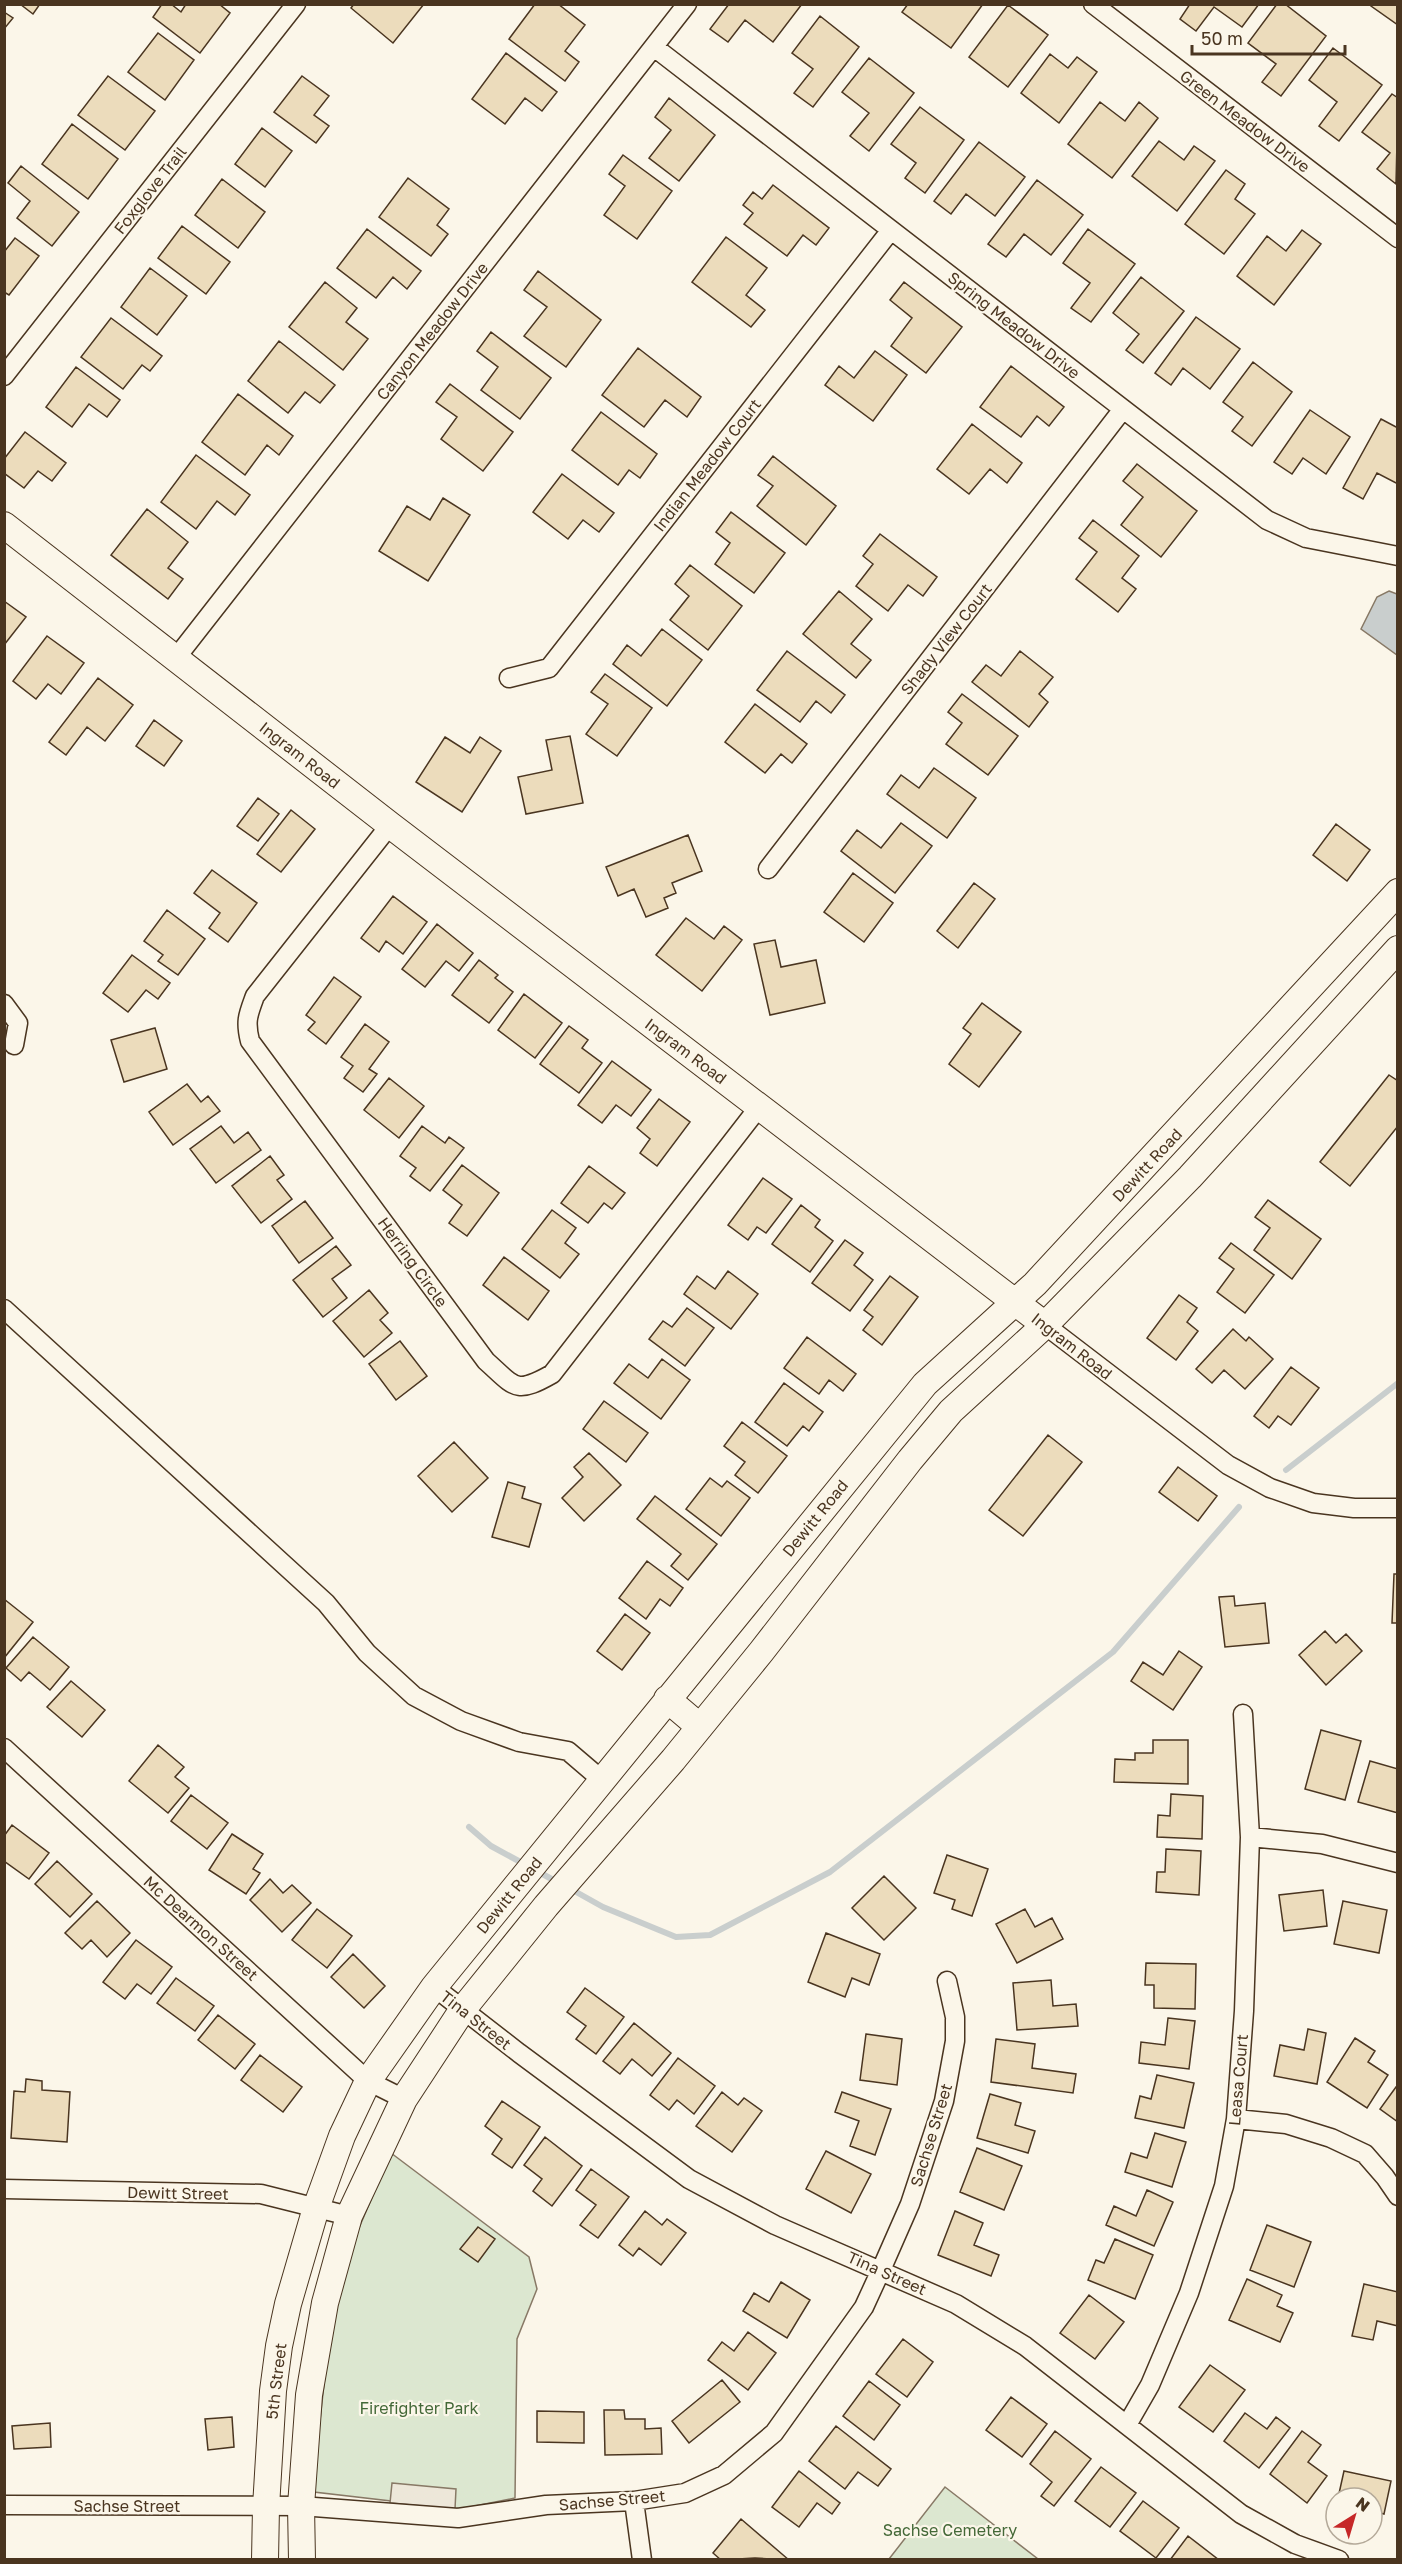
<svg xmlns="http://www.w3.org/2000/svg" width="1402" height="2564" viewBox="0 0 1402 2564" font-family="'Golos Text',sans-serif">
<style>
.green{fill:#dce7d0;stroke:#887966;stroke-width:1.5}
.parking{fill:#ede7d9;stroke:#887966;stroke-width:1.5}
.water{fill:#c9cecd;stroke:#887966;stroke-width:1.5}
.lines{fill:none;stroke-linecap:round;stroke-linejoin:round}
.stream{stroke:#c9cecd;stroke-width:6}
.building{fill:#ecdcbc;stroke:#4a3520;stroke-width:1.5}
.street-casing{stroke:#4a3520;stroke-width:21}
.secondary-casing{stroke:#4a3520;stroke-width:28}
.street{stroke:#fbf6e9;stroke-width:18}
.secondary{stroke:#fbf6e9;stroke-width:26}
.labels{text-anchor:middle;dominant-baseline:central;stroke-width:4.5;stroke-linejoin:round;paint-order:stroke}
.street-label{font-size:16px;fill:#4a3520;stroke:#fbf6e9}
.park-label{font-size:16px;fill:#436837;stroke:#fbf6e9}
</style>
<rect width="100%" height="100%" fill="#fbf6e9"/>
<path class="green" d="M391,2153L529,2257L537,2289L517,2339L515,2498L460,2509L314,2492L317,2447L330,2331L356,2235Z
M945,2487L1038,2559H889Z"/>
<path class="parking" d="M392,2483L456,2489L455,2509L390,2503Z"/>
<path class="water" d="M1389,591L1397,594V655L1361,629L1377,597Z"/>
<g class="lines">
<path class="stream" d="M1286,1470L1398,1383
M469,1827L491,1846L526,1865
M537,1871L557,1882
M569,1888L603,1907L676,1937L710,1935L830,1872L1113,1652L1239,1507"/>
</g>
<path class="building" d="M20,4H40L33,14Z
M162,4H171L181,12L186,4H219L230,13L200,53L153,17Z
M354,4H424L393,43L351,8Z
M535,4H558L585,25L565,51L579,62L565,81L509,39Z
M729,4H802L773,42L745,20L728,42L710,29Z
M908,4H983L951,48L902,12Z
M1190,4H1259L1242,27L1214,7L1196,31L1180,19Z
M1277,4H1285L1326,36L1281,96L1262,82L1276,64L1248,43Z
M1372,4H1398V25L1371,6Z
M1008,5L1048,35L1008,87L969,57Z
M4,12L13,18L4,29Z
M820,16L859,47L813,107L794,93L813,69L792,53Z
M158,33L194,60L165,100L128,72Z
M1333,48L1382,85L1339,141L1319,126L1337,102L1309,80Z
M506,53L557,92L542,111L525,98L505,124L472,99Z
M1050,54L1068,68L1077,57L1097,72L1059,123L1021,93Z
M869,58L914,93L869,151L850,136L869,113L842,92Z
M108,76L155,111L125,150L78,115Z
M302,76L329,96L314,115L329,126L316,143L274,112Z
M1392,94L1398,98L1396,184L1377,169L1390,153L1362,132Z
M669,98L715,135L679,181L649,158L671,130L655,117Z
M1100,102L1125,121L1139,102L1158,118L1112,178L1068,144Z
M920,107L964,140L925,193L905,178L916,163L891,144Z
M72,124L118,159L88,199L42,164Z
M262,128L292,151L265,187L235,164Z
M1159,141L1184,160L1194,146L1215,161L1177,211L1132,176Z
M979,142L1025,177L995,216L966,194L951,214L934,201Z
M623,155L672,191L637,239L604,215L625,186L609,174Z
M21,166L79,212L52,246L17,218L30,201L8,183Z
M1226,170L1245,184L1235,199L1255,214L1224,254L1185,224Z
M408,178L449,209L437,225L448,234L431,256L379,217Z
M222,179L265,212L238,248L195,215Z
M1037,180L1083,215L1051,255L1024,234L1006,257L988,244Z
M773,185L829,228L816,245L803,235L787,256L744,224L753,213L743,205L753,192L762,199Z
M182,226L230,262L206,294L158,258Z
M367,229L421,271L407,289L393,277L376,298L337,268Z
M1088,229L1135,264L1091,322L1071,308L1090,283L1063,263Z
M1302,230L1321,244L1274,305L1237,276L1267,236L1286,251Z
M726,237L767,268L746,295L765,310L751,327L692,282Z
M15,238L39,256L9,295L4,292V252Z
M150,268L187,296L157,335L121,307Z
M538,271L601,320L566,367L524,336L547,307L524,290Z
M1141,277L1184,311L1143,363L1126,350L1139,334L1113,313Z
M325,282L357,308L346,322L368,339L343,370L289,327Z
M904,282L962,327L926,373L891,346L912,318L890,300Z
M1196,317L1240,349L1210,389L1183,368L1171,385L1155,373Z
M111,318L162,356L150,371L142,365L123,389L81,357Z
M491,332L551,378L520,419L481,390L498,367L477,351Z
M279,341L335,385L320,403L305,392L288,413L248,381Z
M638,348L701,397L687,417L665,400L644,427L602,395Z
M875,351L907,375L873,421L825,385L839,366L854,378Z
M1253,362L1292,392L1252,446L1232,431L1243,417L1223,402Z
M1011,366L1064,407L1049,426L1037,416L1021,437L980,407Z
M76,367L120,400L107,417L89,404L72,427L46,407Z
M450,384L513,432L483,471L441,439L457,417L436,402Z
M238,394L293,436L279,455L267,445L245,475L202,442Z
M1310,410L1350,437L1326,474L1303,458L1292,474L1274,462Z
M601,412L657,454L640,478L629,470L618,485L572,450Z
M1381,419L1398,428V484L1377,473L1363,499L1343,488Z
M972,424L1022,463L1007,483L990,469L969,494L937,469Z
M25,432L66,463L52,481L38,471L24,488L4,473V459Z
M196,455L250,495L235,515L217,501L196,529L161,502Z
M773,456L836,506L806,545L757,506L773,486L758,475Z
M1137,464L1197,511L1161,557L1121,525L1143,497L1123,481Z
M562,474L614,513L599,532L583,520L568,539L533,512Z
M443,498L470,515L428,581L379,551L407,506L430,520Z
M147,509L188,542L168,568L183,579L168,599L111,555Z
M731,512L785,553L754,593L715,564L730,543L716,532Z
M1093,520L1139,556L1122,578L1136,589L1118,612L1076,579L1097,552L1079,538Z
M880,534L937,577L923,596L908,585L888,611L856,586L873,564L863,556Z
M690,565L742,606L708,650L670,620L689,596L675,584Z
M839,591L872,619L851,644L871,660L856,678L803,634Z
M4,601L26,617L4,645Z
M662,629L702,660L667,706L613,664L627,645L641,656Z
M47,636L84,663L61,694L48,684L36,699L13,681Z
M787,651L845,695L831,713L816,701L800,722L757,690Z
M1020,651L1053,677L1039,694L1048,702L1029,727L972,682L986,665L1001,676Z
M605,674L652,708L617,756L586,734L608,704L591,692Z
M98,678L133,705L105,741L87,727L66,755L49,742Z
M962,694L1018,736L988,775L946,744L962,723L948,712Z
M755,704L807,744L792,763L781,754L765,773L725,742Z
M154,720L182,741L164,766L136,746Z
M570,736L583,803L526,814L518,777L552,770L546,740Z
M445,737L470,753L480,737L501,751L462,812L416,782Z
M934,768L976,798L947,838L887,794L901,775L919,788Z
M258,798L279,814L258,841L237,826Z
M291,810L315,829L281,872L257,854Z
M901,823L932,846L895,893L841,851L857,830L881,848Z
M1336,824L1370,850L1347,881L1313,855Z
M688,835L702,871L672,883L676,893L664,898L668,908L646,917L634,889L618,896L606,867Z
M212,870L257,903L228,942L209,928L220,913L194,893Z
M853,873L893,903L864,942L824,912Z
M974,883L995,899L958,948L937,931Z
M393,896L427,922L403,954L386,941L379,952L361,938Z
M167,910L205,939L178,975L158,961L163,955L144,941Z
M686,918L714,939L724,926L742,940L702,991L656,955Z
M437,924L473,953L459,971L446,961L425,987L402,969Z
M775,940L781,967L816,960L825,1003L770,1015L754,944Z
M132,955L170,983L158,999L146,990L128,1012L103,993Z
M479,960L498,975L495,978L513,992L489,1023L452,995Z
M334,977L361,997L326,1044L308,1030L315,1022L306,1015Z
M524,994L562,1023L535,1058L498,1030Z
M982,1003L1021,1032L979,1087L949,1064L971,1034L963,1028Z
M365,1024L389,1042L369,1069L377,1074L363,1092L344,1078L353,1066L341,1057Z
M569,1026L588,1040L582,1048L602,1063L579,1093L540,1064Z
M155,1028L167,1069L124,1082L111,1040Z
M612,1061L651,1090L631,1116L616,1105L602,1123L578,1105Z
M1389,1075L1398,1081V1126L1350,1186L1320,1162Z
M389,1078L424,1106L399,1138L364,1110Z
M187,1084L201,1102L208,1096L220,1111L173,1145L149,1112Z
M659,1099L690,1122L657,1166L640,1153L650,1139L637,1128Z
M221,1126L234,1143L248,1132L261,1150L216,1183L190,1149Z
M422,1126L445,1143L449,1137L464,1148L430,1191L410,1176L416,1168L400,1156Z
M270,1156L284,1175L277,1180L292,1199L261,1223L232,1186Z
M462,1165L499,1193L467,1236L449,1223L462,1205L443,1190Z
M589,1166L625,1193L612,1209L604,1203L588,1223L561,1203Z
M763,1178L792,1199L766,1233L757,1227L748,1240L728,1225Z
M1268,1200L1321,1239L1292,1279L1254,1250L1270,1228L1255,1217Z
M305,1201L333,1238L299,1263L272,1226Z
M801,1205L820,1220L815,1227L833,1241L810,1272L772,1244Z
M552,1210L576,1228L565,1243L579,1254L560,1278L522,1249Z
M845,1240L863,1253L854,1265L873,1280L850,1311L812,1283Z
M1231,1243L1274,1275L1245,1313L1217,1292L1234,1269L1219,1258Z
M336,1246L351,1265L332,1279L347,1298L323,1317L293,1280Z
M504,1257L549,1291L528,1320L483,1285Z
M728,1271L758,1294L731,1329L684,1294L697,1276L715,1289Z
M890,1276L918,1297L882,1345L863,1330L873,1317L864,1310Z
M369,1290L388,1313L380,1320L392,1333L364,1357L333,1321Z
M1179,1295L1197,1308L1187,1322L1198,1331L1176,1360L1147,1338Z
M687,1308L714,1328L685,1366L649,1339L663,1321L672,1327Z
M1233,1329L1246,1341L1249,1337L1273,1359L1245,1389L1224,1370L1212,1383L1196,1369Z
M807,1337L856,1374L843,1391L829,1380L819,1394L784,1368Z
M400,1341L427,1376L396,1400L369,1364Z
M662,1359L690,1380L661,1419L614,1383L629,1364L648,1378Z
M1291,1367L1319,1388L1291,1425L1278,1416L1269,1428L1254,1416Z
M784,1383L823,1412L809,1431L803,1426L787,1446L755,1422Z
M604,1401L648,1433L626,1462L583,1429Z
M742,1422L787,1456L758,1493L735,1475L745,1462L724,1446Z
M1048,1435L1082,1462L1023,1536L989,1510Z
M454,1442L488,1478L452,1512L418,1476Z
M589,1453L621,1485L584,1521L562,1498L583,1477L574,1467Z
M1178,1467L1217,1496L1198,1521L1159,1492Z
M710,1478L722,1487L727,1481L750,1498L721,1536L686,1509Z
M508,1482L525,1487L522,1498L541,1504L529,1547L492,1537Z
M655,1496L717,1544L688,1580L671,1566L681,1554L637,1519Z
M647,1561L683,1588L670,1606L660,1599L646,1619L619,1598Z
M1394,1574H1398V1623H1392Z
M1234,1596L1235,1606L1265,1603L1269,1643L1225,1647L1219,1597Z
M4,1599L33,1622L4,1658Z
M625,1614L650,1633L622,1670L597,1651Z
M1325,1631L1336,1643L1346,1634L1362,1651L1326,1685L1299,1655Z
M33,1637L69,1667L50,1690L29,1672L21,1681L6,1668Z
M1179,1651L1202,1667L1173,1710L1131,1681L1143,1662L1163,1675Z
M71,1681L105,1710L82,1737L47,1707Z
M1321,1730L1361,1741L1345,1800L1305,1789Z
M1153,1740H1188V1784L1114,1782L1115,1759L1135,1760V1753H1153Z
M158,1745L184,1767L175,1777L189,1788L168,1813L129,1781Z
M1370,1761L1398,1769V1813L1358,1802Z
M1171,1794L1203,1796L1202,1839L1157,1837L1158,1815L1170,1816Z
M191,1795L228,1823L207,1849L171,1821Z
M12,1825L49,1853L29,1879L4,1861V1836Z
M232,1834L263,1854L253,1869L260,1873L246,1894L209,1870Z
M1166,1849L1201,1851L1199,1895L1156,1892L1157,1872H1165Z
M947,1855L988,1869L972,1916L952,1909L955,1900L934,1893Z
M57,1861L92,1894L70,1917L35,1884Z
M884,1876L916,1908L884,1940L852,1908Z
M270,1879L283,1893L292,1885L311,1903L282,1932L250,1900Z
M1323,1890L1327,1926L1284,1931L1279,1895Z
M97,1901L130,1933L107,1957L91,1940L82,1949L65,1933Z
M1343,1901L1387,1910L1379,1953L1334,1944Z
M317,1909L352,1936L327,1968L292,1940Z
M1025,1909L1035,1927L1052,1918L1063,1939L1017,1963L996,1924Z
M826,1933L880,1954L869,1985L852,1978L845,1997L808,1982Z
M136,1940L172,1967L151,1994L137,1984L125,1999L103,1982Z
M353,1954L385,1986L364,2008L331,1977Z
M1146,1963L1196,1964L1195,2009L1154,2008V1985H1145Z
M176,1978L214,2006L195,2031L157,2003Z
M1051,1980L1053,2006L1076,2004L1078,2026L1017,2030L1013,1983Z
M585,1988L624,2017L596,2054L576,2039L586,2026L567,2012Z
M218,2015L255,2044L235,2069L198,2040Z
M1168,2018L1195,2021L1189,2069L1139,2063L1141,2042L1165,2045Z
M634,2023L671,2053L652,2076L632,2059L620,2074L603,2061Z
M1308,2029L1326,2033L1317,2084L1274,2076L1280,2045L1304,2050Z
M866,2034L902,2039L897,2085L860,2080Z
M1355,2038L1375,2051L1368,2062L1388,2075L1367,2108L1327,2082Z
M996,2039L1035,2044L1032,2068L1076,2074L1073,2093L991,2082Z
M260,2055L302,2087L283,2112L241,2080Z
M678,2058L715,2086L694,2114L677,2100L669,2110L650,2095Z
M1157,2075L1194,2083L1184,2128L1135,2118L1140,2096L1151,2099Z
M26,2079L42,2081V2090L70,2092L67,2142L11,2138L14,2091L25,2092Z
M1396,2087L1398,2088V2122L1380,2109Z
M722,2092L738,2105L744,2098L762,2111L732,2152L696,2126Z
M842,2092L891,2109L875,2155L850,2146L859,2121L835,2112Z
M990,2094L1021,2103L1015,2125L1035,2131L1028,2153L977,2138Z
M502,2101L540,2127L512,2168L492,2154L502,2139L485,2126Z
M1155,2133L1186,2142L1172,2187L1125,2172L1131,2153L1147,2158Z
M545,2137L582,2166L552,2206L533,2191L542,2179L524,2165Z
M977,2148L1022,2166L1004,2210L960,2192Z
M826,2151L871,2174L851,2213L806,2189Z
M591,2169L629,2197L598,2238L580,2225L596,2205L576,2190Z
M1147,2190L1173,2202L1154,2246L1106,2225L1114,2206L1136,2216Z
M645,2211L662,2225L667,2219L686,2233L661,2265L639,2248L633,2256L619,2245Z
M955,2211L983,2223L974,2245L999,2255L991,2276L938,2255Z
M1267,2225L1311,2242L1294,2287L1250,2270Z
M478,2227L495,2239L478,2262L460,2249Z
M1115,2239L1153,2255L1135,2299L1088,2280L1096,2260L1104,2263Z
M1247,2279L1282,2295L1277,2306L1293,2313L1280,2342L1229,2320Z
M781,2282L810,2300L787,2338L743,2311L754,2293L769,2302Z
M1364,2284L1398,2292V2326L1377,2321L1373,2340L1352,2336Z
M1089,2295L1124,2322L1095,2359L1060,2333Z
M748,2332L776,2353L748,2390L708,2360L722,2342L734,2351Z
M903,2339L933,2362L907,2397L876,2374Z
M1210,2365L1245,2390L1213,2432L1179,2407Z
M722,2380L740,2402L689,2443L672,2421Z
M869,2381L900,2405L874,2440L843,2416Z
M1011,2397L1047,2424L1022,2457L986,2430Z
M604,2410H624L625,2419H645V2429L661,2428L662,2454L605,2455Z
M537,2411L584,2412V2443L537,2442Z
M1245,2413L1267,2429L1276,2417L1290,2428L1259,2468L1224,2441Z
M232,2417L234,2447L208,2450L205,2419Z
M50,2423L51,2447L14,2449L12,2426Z
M836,2426L891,2469L878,2486L858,2472L845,2489L809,2461Z
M1055,2431L1091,2459L1054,2506L1041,2496L1052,2482L1030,2464Z
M1302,2431L1321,2445L1308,2462L1327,2476L1307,2503L1270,2474Z
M1101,2467L1136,2493L1110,2527L1075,2501Z
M799,2471L840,2503L832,2514L817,2503L799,2527L772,2507Z
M1344,2471L1391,2481L1384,2514L1372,2511V2498H1338Z
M1143,2501L1179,2528L1156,2558L1120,2531Z
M741,2519L789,2560L755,2558L721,2560L713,2553Z
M1188,2536L1219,2560H1170Z"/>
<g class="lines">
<defs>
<path id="street" d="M1093,4L1398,238
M654,47L1267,520L1306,538L1398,556
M4,376L296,4
M176,658L687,4
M509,678L549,668L891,230
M390,825L255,996C248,1015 245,1021 250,1041L486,1361C515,1387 515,1395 552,1374L759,1107
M768,869L1123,409
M4,1004L18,1023L14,1045
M4,1309L326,1603L367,1653L414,1696L461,1721L519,1742L568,1751L602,1780
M1045,1325L1228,1465L1270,1488L1313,1503L1354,1508H1398
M4,1748L368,2081L404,2099
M1250,1837L1322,1844L1398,1863
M434,1987L519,2053L689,2179L775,2225L956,2304L1025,2346L1241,2514L1295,2544L1339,2560
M1236,2119L1286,2124L1331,2138L1365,2154L1385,2177L1398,2196
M4,2189L261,2194L349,2216
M1127,2425L1150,2385L1189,2293L1224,2186L1236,2119L1244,2011L1250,1837L1243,1714
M634,2501L642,2560
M4,2505L301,2506L458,2518L546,2505L634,2501L685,2493L724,2475L774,2433L864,2307L881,2270L910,2204L944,2101L955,2041V2017L947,1981"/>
<path id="secondary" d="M4,525L390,825L1045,1325
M667,1699L700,1727
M265,2560L266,2507L273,2391L279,2346L288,2304L316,2208L342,2136L368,2081L434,1987L925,1384L1035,1284L1398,892
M302,2560L301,2506L309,2395L325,2303L349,2216L404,2099L463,2009L546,1906L673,1760L761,1652L910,1460L951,1411L1045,1325L1190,1177L1398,949"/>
</defs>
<use href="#street" class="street-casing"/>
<use href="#secondary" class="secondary-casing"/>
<use href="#street" class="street"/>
<use href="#secondary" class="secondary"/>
</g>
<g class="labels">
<g class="street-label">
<text transform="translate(1245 121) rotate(37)">Green Meadow Drive</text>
<text transform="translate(150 190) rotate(-52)">Foxglove Trail</text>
<text transform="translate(1014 325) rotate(38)">Spring Meadow Drive</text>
<text transform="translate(432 331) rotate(-52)">Canyon Meadow Drive</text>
<text transform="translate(707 465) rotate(-52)">Indian Meadow Court</text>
<text transform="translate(946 639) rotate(-52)">Shady View Court</text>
<text transform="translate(300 755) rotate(38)">Ingram Road</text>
<text transform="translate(686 1051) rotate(37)">Ingram Road</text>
<text transform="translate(1147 1165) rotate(-47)">Dewitt Road</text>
<text transform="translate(413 1262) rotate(54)">Herring Circle</text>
<text transform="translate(1072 1346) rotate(38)">Ingram Road</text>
<text transform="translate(815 1518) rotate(-51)">Dewitt Road</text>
<text transform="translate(509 1895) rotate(-51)">Dewitt Road</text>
<text transform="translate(201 1928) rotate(42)">Mc Dearmon Street</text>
<text transform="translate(476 2020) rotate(38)">Tina Street</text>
<text transform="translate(1238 2080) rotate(-85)">Leasa Court</text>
<text transform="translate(931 2135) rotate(-73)">Sachse Street</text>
<text transform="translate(178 2193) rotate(1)">Dewitt Street</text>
<text transform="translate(887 2273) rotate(24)">Tina Street</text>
<text transform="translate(276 2381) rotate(-83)">5th Street</text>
<text transform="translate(612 2500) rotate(-5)">Sachse Street</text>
<text x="127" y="2506">Sachse Street</text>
</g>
<g class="park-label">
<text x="419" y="2408">Firefighter Park</text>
<text x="950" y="2530">Sachse Cemetery</text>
</g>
</g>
<rect width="1402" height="2564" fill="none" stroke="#4a3520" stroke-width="12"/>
<g transform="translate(1354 2516) rotate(37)"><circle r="28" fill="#fbf6e9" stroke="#b4a999" stroke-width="1.5"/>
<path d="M0-4.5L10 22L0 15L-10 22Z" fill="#c62828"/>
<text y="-9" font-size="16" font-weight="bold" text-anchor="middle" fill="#4a3520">N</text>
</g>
<path d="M1192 45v9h153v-9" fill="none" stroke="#4a3520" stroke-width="3"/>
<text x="1201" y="45" font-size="18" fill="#4a3520" stroke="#fbf6e9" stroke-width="4.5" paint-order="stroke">50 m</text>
</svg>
